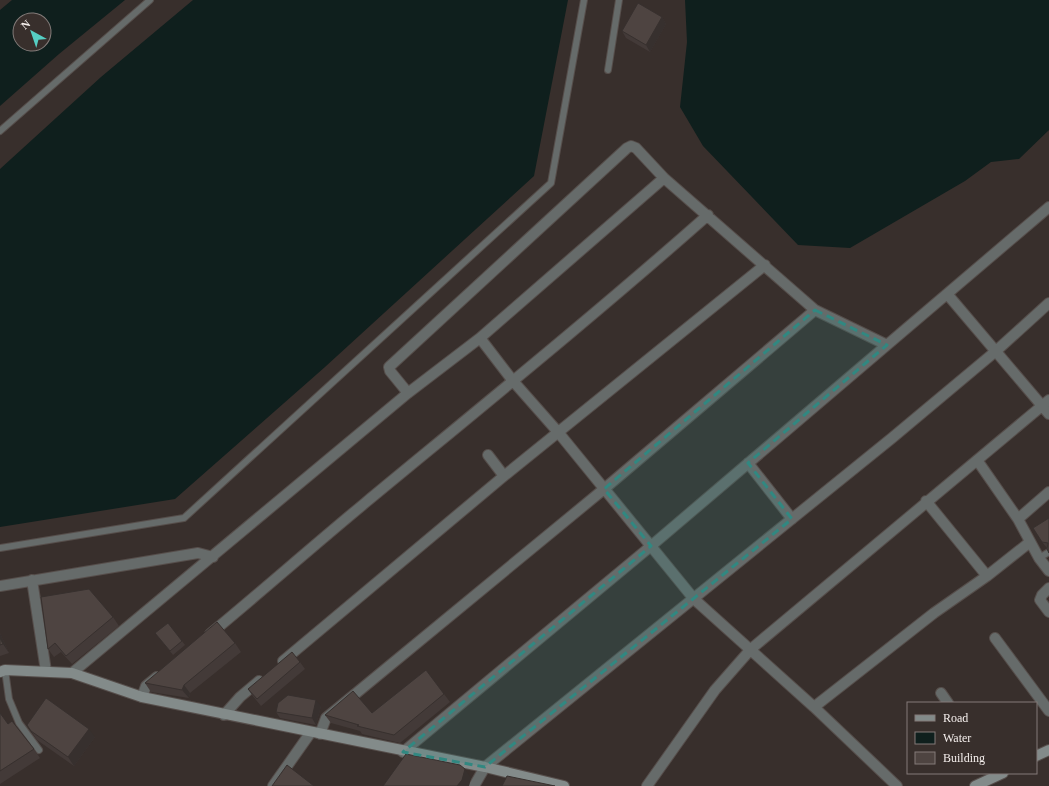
<svg xmlns="http://www.w3.org/2000/svg" width="1049" height="786" viewBox="0 0 1049 786" font-family="Georgia,serif">
<style>
.water{fill:#0f1f1d;fill-rule:evenodd}
.lines{fill:none;stroke-linecap:round;stroke-linejoin:round}
.lane-casing{stroke:#564e4b;stroke-width:8}
.street-casing{stroke:#564e4b;stroke-width:12}
.secondary-casing{stroke:#564e4b;stroke-width:12}
.lane{stroke:#666b6a;stroke-width:6}
.street{stroke:#666b6a;stroke-width:10}
.secondary{stroke:#838b8a;stroke-width:10}
.wall{fill:#433a38}
.shaded-wall{fill:#37302e}
.building{fill:#4e4441;stroke:#37302e}
.marked{fill:#318881;fill-opacity:0.2;stroke:#318881;stroke-width:3;stroke-dasharray:8 5;stroke-linejoin:round}
</style>
<rect width="100%" height="100%" fill="#382f2c"/>
<path class="water" d="M12,0H125L59,54L0,106V10ZM20,20H44V44H20Z
M193,0H568L534,176L325,367L175,499L0,527V169L101,77Z
M685,0H1049V130L1019,159L991,162L965,181L850,248L798,245L703,146L680,107L687,42Z"/>
<g class="lines">
<defs>
<path id="lane" d="M608,70L619,0
M0,131L150,0
M0,548L184,518L551,183L584,0
M1039,558L1049,552
M5,670L9,699L19,723L39,750"/>
<path id="street" d="M948,295L1049,414
M480,338L513,381L558,432L694,599L814,707L897,786
M408,393L390,371L389,367L627,148L631,146L636,148L664,178L815,310L887,345
M488,455L504,476
M977,460L1018,519L1039,558L1049,571
M748,463L792,519
M926,501L987,576
M1018,519L1049,492
M32,580L46,671
M0,586L198,553L213,557
M1049,588L1042,595L1040,600L1049,612
M210,634C262,591 313,546 365,503C480,408 596,314 708,215
M995,638L1049,711
M283,661L504,476L765,265
M72,673L408,393L480,338L664,178
M941,693L948,703
M142,697L146,686L157,677
M814,707L934,613L987,576L1030,542
M224,715L240,697L259,681
M320,734L326,718L604,489L815,310
M403,752L651,546L1049,207
M273,786L311,732
M474,786L485,767L892,438L996,351L1049,303
M647,786L715,690L751,649L1049,400"/>
<path id="secondary" d="M0,672L5,670L72,673L142,697L485,767L564,786
M1036,756L1049,750
M975,786L1003,773"/>
</defs>
<use href="#lane" class="lane-casing"/>
<use href="#street" class="street-casing"/>
<use href="#secondary" class="secondary-casing"/>
<use href="#lane" class="lane"/>
<use href="#street" class="street"/>
<use href="#secondary" class="secondary"/>
</g>
<path class="wall" d="M662,17L666,24L650,52L626,38L622,31Z
M1049,518V553L1047,548L1042,542Z
M41,597L113,617L119,626L72,664L61,652L54,657L48,649Z
M0,633L9,653L0,656Z
M155,633L182,641L185,645L173,655Z
M235,643L241,652L190,693L189,698L151,692L145,683Z
M300,662L305,669L261,706L252,695L248,689Z
M444,694L450,702L400,743L362,734L360,731L331,723L325,715L372,713Z
M321,706L316,725L280,718L276,712Z
M0,713L8,724L34,749L40,758L0,784Z
M27,725L95,737L74,766L37,740Z"/>
<path class="shaded-wall" d="M662,17L666,24L650,52L646,45Z
M0,633L9,653L3,644L0,638Z
M184,685L190,693L189,698L182,690Z
M316,700L321,706L316,725L312,718Z
M89,729L95,737L74,766L68,757Z
M465,769L471,778L469,786H457Z"/>
<path class="building" d="M638,3L662,17L646,45L622,31Z
M1049,518V553L1047,549L1048,543L1042,542L1033,528Z
M89,589L113,617L66,656L55,643L48,649L41,597Z
M217,622L235,643L184,685L182,690L145,683Z
M168,623L182,641L170,651L155,633Z
M0,638L3,644L0,645Z
M292,652L300,662L257,699L248,689Z
M426,670L444,694L394,735L357,726L359,725L325,715L353,691L372,713Z
M288,695L316,700L312,718L276,712L278,703Z
M46,698L89,729L68,757L31,731L27,725Z
M0,713L8,724L12,721L34,749L0,771Z
M406,754L460,765L465,769L462,780L457,786H383Z
M287,765L314,786H272Z
M507,776L555,786H502Z"/>
<path class="marked" d="M815,310L887,345L748,463L792,519L485,767L403,752L651,546L604,489Z"/>
<rect x="907" y="702" width="130" height="72" fill="#382f2c" stroke="#837b79"/>
<rect x="915" y="715" width="20" height="6" fill="#838b8a" stroke="#837b79"/>
<text x="943" y="722" font-size="12" fill="#f4eeec">Road</text>
<rect x="915" y="732" width="20" height="12" fill="#0f1f1d" stroke="#837b79"/>
<text x="943" y="742" font-size="12" fill="#f4eeec">Water</text>
<rect x="915" y="752" width="20" height="12" fill="#4e4441" stroke="#837b79"/>
<text x="943" y="762" font-size="12" fill="#f4eeec">Building</text>
<g transform="translate(32 32) rotate(320)"><circle r="19" fill="#382f2c" stroke="#837b79"/>
<path d="M0-3L7 15L0 10L-7 15Z" fill="#56cec3"/>
<text y="-6" font-size="11" font-weight="bold" text-anchor="middle" fill="#f4eeec">N</text>
</g>
</svg>
